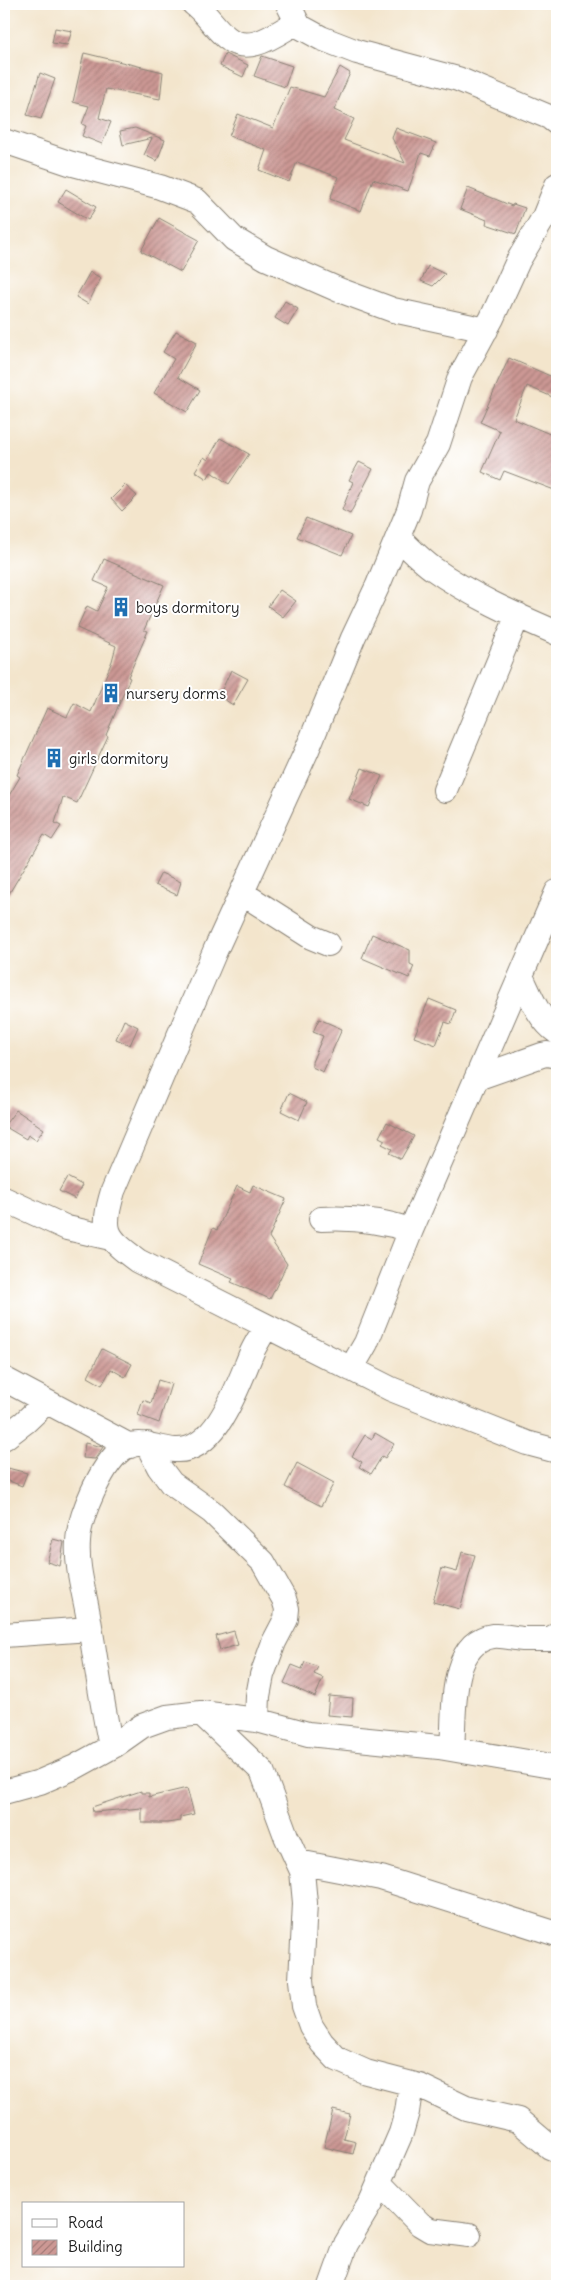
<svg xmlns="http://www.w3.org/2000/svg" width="561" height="2290" viewBox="0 0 561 2290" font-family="Delius,sans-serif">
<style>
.building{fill:url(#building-hatch)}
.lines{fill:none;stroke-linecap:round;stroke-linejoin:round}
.minor-casing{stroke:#888074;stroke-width:26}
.minor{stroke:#fff;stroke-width:24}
.labels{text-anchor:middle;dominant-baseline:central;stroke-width:4;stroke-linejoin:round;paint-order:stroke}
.poi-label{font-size:15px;fill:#1c1c1c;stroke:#fff;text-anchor:start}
</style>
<defs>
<pattern id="building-hatch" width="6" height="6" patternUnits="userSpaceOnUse" patternTransform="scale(1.25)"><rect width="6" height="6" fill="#cc9894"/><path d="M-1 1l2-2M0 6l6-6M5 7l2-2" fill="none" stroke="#a57b78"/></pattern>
</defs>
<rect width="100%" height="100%" fill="#fff"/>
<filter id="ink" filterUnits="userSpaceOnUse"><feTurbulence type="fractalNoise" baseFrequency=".02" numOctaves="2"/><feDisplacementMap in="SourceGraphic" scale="10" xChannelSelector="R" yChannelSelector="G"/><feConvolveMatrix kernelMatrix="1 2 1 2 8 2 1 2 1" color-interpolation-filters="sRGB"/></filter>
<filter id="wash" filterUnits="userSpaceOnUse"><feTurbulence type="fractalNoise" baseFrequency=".0096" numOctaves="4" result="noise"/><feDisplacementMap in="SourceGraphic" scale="20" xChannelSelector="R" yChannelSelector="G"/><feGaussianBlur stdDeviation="1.12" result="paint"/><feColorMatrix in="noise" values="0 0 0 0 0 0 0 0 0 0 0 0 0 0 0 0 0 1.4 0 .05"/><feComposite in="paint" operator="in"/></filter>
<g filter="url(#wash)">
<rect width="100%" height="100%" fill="#f3e5cc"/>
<g id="blocks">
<path class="building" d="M55,28L72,31L67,45L52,43Z
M84,53L163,72L160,99L106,89L99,118L111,122L102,144L82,136L86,126L82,124L89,106L73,102Z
M225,54L248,65L243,77L220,66Z
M262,56L292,66L285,87L254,76Z
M340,67L350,73L334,110L354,119L344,140L405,163L392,138L396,128L436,143L430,156L421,153L408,191L373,179L361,211L330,199L338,177L297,162L289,182L259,170L266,150L229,136L238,114L273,128L290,87L324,97Z
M40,73L55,79L41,119L27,115Z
M135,128L165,140L157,161L144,155L152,138L123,145L120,131Z
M468,188L512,206L513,204L525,208L516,234L486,224L487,220L460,209Z
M66,189L96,207L88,220L58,202Z
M159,218L199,240L181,272L141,251Z
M428,266L445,274L433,286L421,281Z
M90,272L101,278L88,304L76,297Z
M285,301L298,309L288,326L275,318Z
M176,331L197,342L178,377L200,390L187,412L154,393L174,359L163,352Z
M509,358L557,379V399L527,386L514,419L557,437V491L504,471L500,480L482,472L500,431L480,422Z
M220,438L249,454L229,484L211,472L207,479L195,471L204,457L208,460Z
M359,462L373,469L350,514L342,510L353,482L349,480Z
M125,485L137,496L122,511L111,499Z
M306,518L351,536L342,555L297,537Z
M104,559L164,585L144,630L148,631L128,677L130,678L106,735L108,736L77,803L63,797L55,823L61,826L52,840L44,835L4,902V804L20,777L17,775L47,708L67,717L74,703L91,712L112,661L116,646L77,628L87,606L97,611L108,587L94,581Z
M280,590L296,601L283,617L268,606Z
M231,670L248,679L233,705L219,696Z
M362,768L382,776L369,807L349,799Z
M161,873L181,882L177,895L155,885Z
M372,934L410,950V964L414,966L409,978L362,958Z
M429,999L456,1010L451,1024L445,1022L436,1045L414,1037Z
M319,1019L342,1029L323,1072L312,1067V1062L323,1036L313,1032Z
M124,1020L138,1027L130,1045L116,1039Z
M289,1093L307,1102L299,1120L281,1111Z
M16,1110L44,1129L36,1140L28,1135L26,1139L4,1126Z
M387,1122L414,1136L401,1159L389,1153L392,1149L382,1144L385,1140L379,1137Z
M67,1177L82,1185L75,1199L59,1191Z
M253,1185L286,1199L269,1237L287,1264L270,1299L231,1282L233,1279L198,1264L213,1228L217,1230L237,1186L250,1192Z
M102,1349L132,1364L125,1377L111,1369L102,1385L88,1377Z
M158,1380L171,1384L159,1423L138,1415L143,1400L151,1403Z
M375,1433L394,1444L385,1458L382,1456L371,1474L359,1467L362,1462L352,1456L365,1435L372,1439Z
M85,1443L103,1447L95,1459L83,1458Z
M297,1463L334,1483L321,1506L285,1487Z
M4,1467L27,1473L22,1486L4,1479Z
M53,1539L64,1542L60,1566L47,1562Z
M462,1552L475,1555L460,1609L433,1602L442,1568L457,1572Z
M234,1631L238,1645L220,1650L216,1636Z
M305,1662L318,1667L314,1674L323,1678L315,1697L284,1683L292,1665L302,1669Z
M329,1696L353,1698L352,1717L327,1715Z
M187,1788L194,1814L180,1817V1821L167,1823H142V1808L93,1812L92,1807L141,1791V1793H149V1797Z
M333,2110L350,2114L344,2139L356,2142L353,2154L324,2147Z"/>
</g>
</g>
<g filter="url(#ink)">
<use href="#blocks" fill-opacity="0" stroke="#888074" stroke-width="1"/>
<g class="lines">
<defs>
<path id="minor" d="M194,4C207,14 214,27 226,37C249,57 277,33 297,22
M288,4L299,26L321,38L357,52L458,79L549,117L557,123
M4,141L69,163L160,187L197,201L234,239L266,258L339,290L393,310L486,330
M557,185L544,217L518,261L492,318L460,377L438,444L417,481L409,510L378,585L353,638L307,750L215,951L113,1191C101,1231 105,1237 138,1261L391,1389L527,1443L557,1451
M398,537C409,548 420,559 432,568C470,595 515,615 557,633
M445,790L518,615
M242,893L311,937L328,944
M521,976C530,995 539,1020 557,1032
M477,1078L542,1055L547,1054L557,1056
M4,1199L67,1228L111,1238
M321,1219C352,1217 382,1221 411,1230
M351,1369L366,1343L411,1230L557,892
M4,1379L130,1446
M4,1438L25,1422L46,1402
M147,1444L159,1467L171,1483L212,1512L263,1562L284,1599L287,1609L286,1619L274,1642L262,1675L258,1696L257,1720
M4,1635L90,1629
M201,1713L262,1771L286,1836L302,1871L305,1903L301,1980L304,2006L311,2026L322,2043L337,2059L366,2072L420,2086L466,2108L518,2120L550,2147L557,2150
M111,1746C102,1705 96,1662 89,1620C85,1595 76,1567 78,1542C79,1517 101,1466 121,1450C137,1437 157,1449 175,1450C217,1453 239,1382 252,1352C256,1343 262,1335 266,1326
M452,1749C455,1715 448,1642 493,1636C502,1635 513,1638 523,1639C532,1639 541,1639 550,1639L557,1635
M4,1792L40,1782L75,1767L115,1745L142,1726L167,1717L201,1713L257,1720L308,1734L439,1747L557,1767
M298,1862L381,1878L557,1934
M380,2183L420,2224L430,2230L469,2235
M331,2286L346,2244L371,2202L401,2133L407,2112L411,2084"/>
</defs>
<use href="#minor" class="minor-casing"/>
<use href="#minor" class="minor"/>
</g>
</g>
<defs>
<symbol id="building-bare" viewBox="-9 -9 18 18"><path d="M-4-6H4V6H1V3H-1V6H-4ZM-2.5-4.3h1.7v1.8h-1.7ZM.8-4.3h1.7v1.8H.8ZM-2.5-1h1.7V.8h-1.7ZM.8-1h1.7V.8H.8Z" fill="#1f6fb2" stroke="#fff" stroke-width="2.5" paint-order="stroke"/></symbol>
</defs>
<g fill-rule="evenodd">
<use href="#building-bare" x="107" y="593" width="28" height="28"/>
<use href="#building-bare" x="97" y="679" width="28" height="28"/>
<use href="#building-bare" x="40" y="744" width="28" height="28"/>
</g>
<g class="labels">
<g class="poi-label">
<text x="136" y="607">boys dormitory</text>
<text x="126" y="693">nursery dorms</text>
<text x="69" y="758">girls dormitory</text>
</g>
</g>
<rect width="561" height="2290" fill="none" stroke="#fff" stroke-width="20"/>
<rect x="22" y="2202" width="162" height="65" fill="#ffffff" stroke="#a4a4a4"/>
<rect x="32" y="2219" width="25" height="8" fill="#ffffff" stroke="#a4a4a4"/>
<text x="68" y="2228" font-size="15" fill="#1c1c1c">Road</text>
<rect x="32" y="2240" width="25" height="15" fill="url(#building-hatch)" stroke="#a4a4a4"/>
<text x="68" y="2252" font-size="15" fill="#1c1c1c">Building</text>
</svg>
